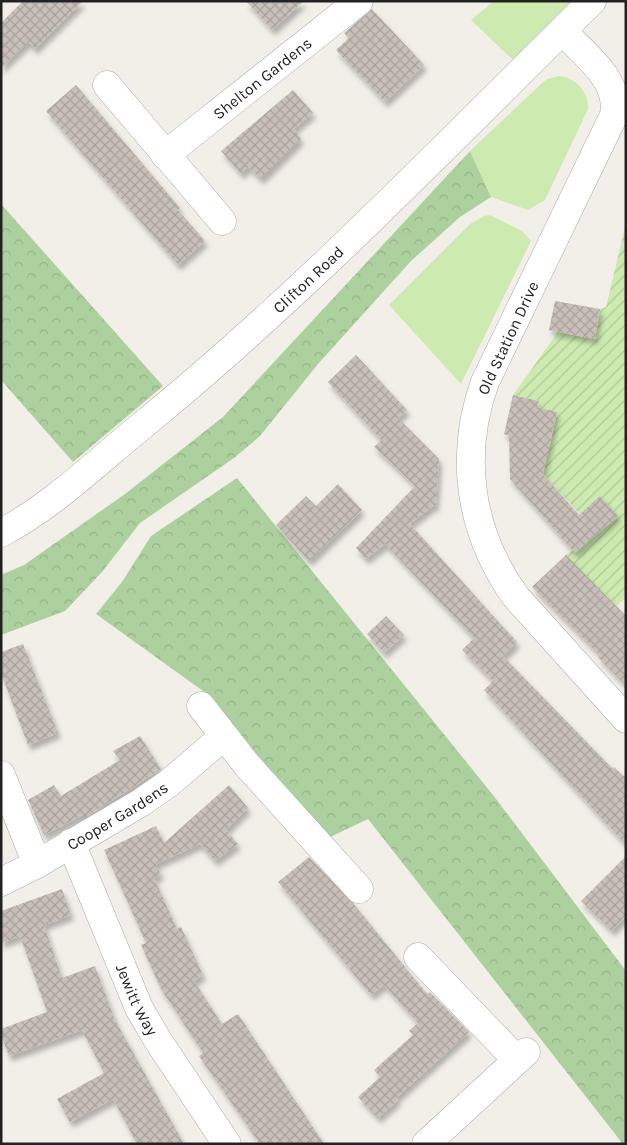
<svg xmlns="http://www.w3.org/2000/svg" width="627" height="1145" viewBox="0 0 627 1145" font-family="Karla,sans-serif">
<style>
.grass{fill:#cdebb0}
.forest{fill:url(#forest-crowns)}
.garden{fill:url(#garden-furrows)}
.building{fill:url(#building-cross-hatch);filter:url(#shadow)}
.lines{fill:none;stroke-linecap:round;stroke-linejoin:round}
.minor-casing{stroke:#a9a9a9;stroke-width:29}
.minor{stroke:#fff;stroke-width:28}
.labels{text-anchor:middle;dominant-baseline:central;stroke-width:4.5;stroke-linejoin:round;paint-order:stroke}
.street-label{font-size:16px;fill:#222;stroke:#fff}
</style>
<defs>
<pattern id="forest-crowns" width="20" height="18" patternUnits="userSpaceOnUse" patternTransform="scale(1.25)"><rect width="20" height="18" fill="#add19e"/><path d="M2 6a3 3 0 1 1 6 0M12 15a3 3 0 1 1 6 0" fill="none" stroke="#95b388"/></pattern>
<pattern id="garden-furrows" width="10" height="10" patternUnits="userSpaceOnUse" patternTransform="scale(1.25)"><rect width="10" height="10" fill="#cdebb0"/><path d="M-1 1l2-2M0 10L10 0M9 11l2-2" fill="none" stroke="#b0c997"/></pattern>
<pattern id="building-cross-hatch" width="8" height="8" patternUnits="userSpaceOnUse" patternTransform="scale(1.25)"><rect width="8" height="8" fill="#c7bfb8"/><path d="M0 0l8 8M0 8l8-8" fill="none" stroke="#aba49e"/></pattern>
<filter id="shadow"><feDropShadow dx="3" dy="5.5" stdDeviation="2.5" flood-color="#0004"/></filter>
</defs>
<rect width="100%" height="100%" fill="#f2efe9"/>
<path class="grass" d="M494,1H575L514,61L471,20Z
M558,76C576,77 589,92 588,109L545,200L528,210L491,197L470,151L541,84L547,79Z
M490,215L522,231L531,241L461,384L389,305L470,224L484,216Z"/>
<path class="forest" d="M470,151L491,197L460,217L411,261L318,364L260,436L234,458L140,523L102,572L65,611L1,635V575L24,565L125,494L223,417Z
M1,204L163,386L73,462L1,380Z
M237,478L493,795L626,971V1144H623L368,819L328,838L203,691L96,614L122,582L151,536Z"/>
<path class="garden" d="M626,223V598L616,606L565,555L598,533L537,468L536,460L550,446L557,412L537,407L539,401L513,395L558,332L595,339L600,309L606,307Z"/>
<path class="building" d="M23,1H83L35,49L28,42L1,68V23Z
M246,1H304L272,30Z
M372,9L424,65L385,102L336,50L349,38L344,33Z
M76,85L180,208L178,210L205,241L178,265L46,111Z
M293,90L313,113L294,129L301,139L261,179L248,167L241,174L221,151Z
M555,301L600,309L595,339L549,330Z
M356,355L407,410L398,418L439,459L436,507L434,505L410,524L517,642L503,656L613,769L614,767L626,778V845L484,690L493,681L462,650L474,638L385,544L366,559L356,548L415,486L374,447L381,440L328,382Z
M513,395L539,401L537,407L557,412L543,474L579,515L600,496L618,516L575,553L510,479L509,436L504,434Z
M338,484L362,510L309,561L276,525L306,496L316,506Z
M566,555L626,616V686L598,657L600,655L532,587Z
M386,616L404,635L384,653L367,634Z
M23,644L58,733L28,745L1,673V652Z
M140,736L161,769L88,816H81L44,835L28,800L54,785L61,796L120,760L113,751Z
M229,785L248,808L226,830L238,844L215,861L200,844L156,864L161,875L154,878L177,929L181,927L203,975L194,981L222,1024L238,1014L324,1144H260L199,1056L203,1053L161,989L141,945L146,943L104,850L156,826L164,843Z
M626,856V916L612,931L581,901Z
M309,857L353,903L427,994L430,992L469,1032L396,1098L398,1100L378,1118L358,1097L380,1077L374,1070L413,1035L409,1031L418,1023L384,985L371,995L278,882Z
M62,889L71,915L44,925L62,978L95,966L115,1020L184,1144H137L113,1099L70,1122L57,1099L104,1073L82,1030L9,1056L1,1035V1029L47,1012L20,936L1,943V911Z"/>
<g class="lines">
<defs>
<g id="minor">
<path d="M562,31C584,54 621,80 614,115L485,382C458,457 470,533 516,597L626,719"/>
<path d="M107,85L222,221"/>
<path id="s1" d="M165,155L359,1"/>
<path id="s2" d="M1,533C54,505 98,461 144,424C303,294 446,145 592,1"/>
<path d="M201,706L247,765L359,889"/>
<path d="M1,775L37,864"/>
<path id="s3" d="M71,843L139,1008L157,1039L227,1144"/>
<path id="s4" d="M1,882L37,864L142,802L169,783L224,736"/>
<path d="M418,957L517,1060"/>
<path d="M426,1144L526,1052"/>
</g>
</defs>
<use href="#minor" class="minor-casing"/>
<use href="#minor" class="minor"/>
</g>
<g class="labels">
<g class="street-label">
<text stroke="none"><textPath href="#s1" startOffset="124">Shelton Gardens</textPath></text>
<text stroke="none"><textPath href="#s2" startOffset="399">Clifton Road</textPath></text>
<text transform="translate(508 338) rotate(-65)">Old Station Drive</text>
<text stroke="none"><textPath href="#s4" startOffset="134">Cooper Gardens</textPath></text>
<text stroke="none"><textPath href="#s3" startOffset="170">Jewitt Way</textPath></text>
</g>
</g>
<rect width="627" height="1145" fill="none" stroke="#222222" stroke-width="5"/>
</svg>
